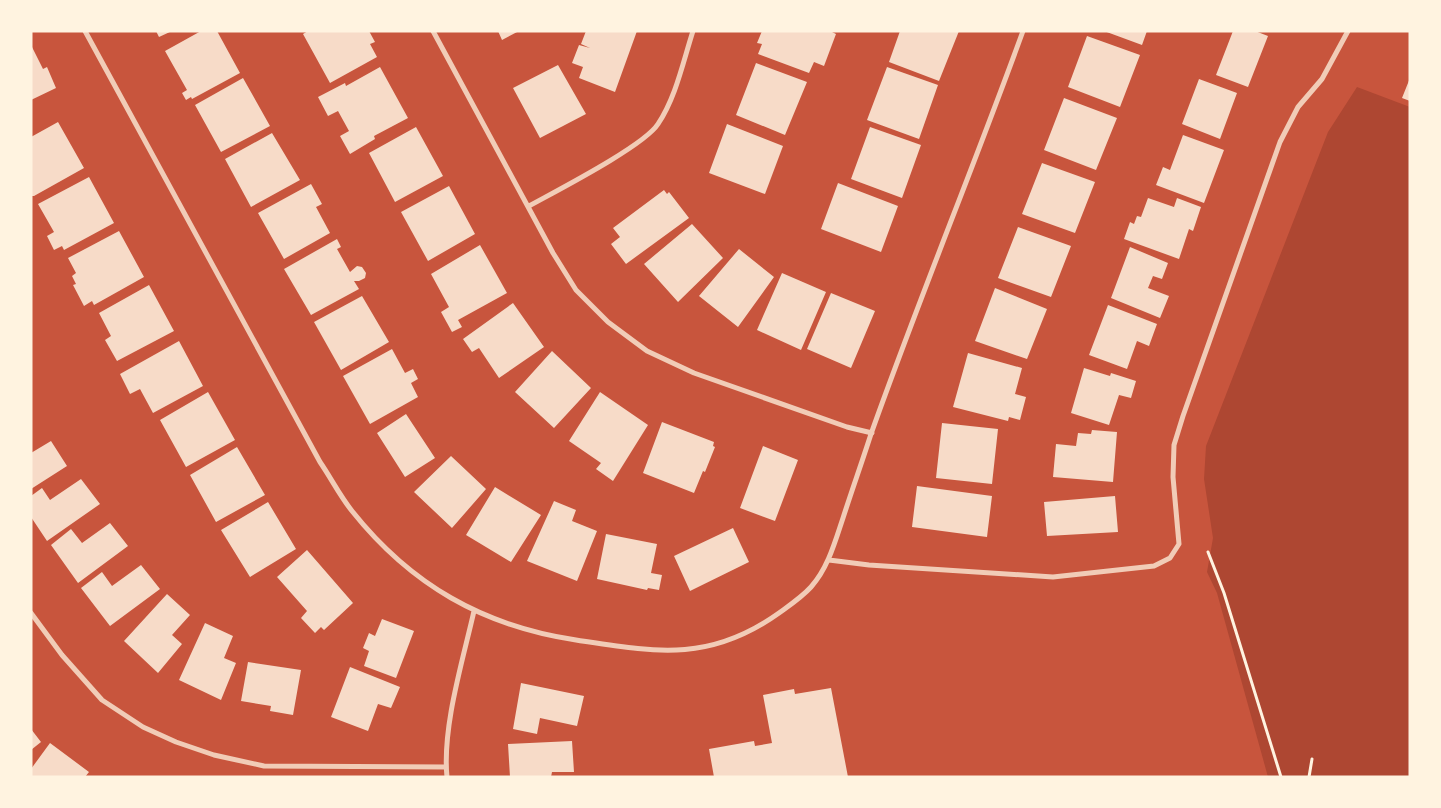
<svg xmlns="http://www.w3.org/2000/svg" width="1441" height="808" viewBox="0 0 1441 808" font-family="Poppins,sans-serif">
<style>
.green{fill:#ae4732}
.building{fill:#f7dbc8}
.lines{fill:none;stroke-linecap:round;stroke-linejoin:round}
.path{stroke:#fff3e0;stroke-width:3}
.minor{stroke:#f1ccb7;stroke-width:5}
</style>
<rect width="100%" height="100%" fill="#c8553d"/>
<path class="green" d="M1357,87L1410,107V777H1268L1217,593L1207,572L1213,538L1204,479L1206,446L1328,132Z"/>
<path class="building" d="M156,31H172L159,37Z
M201,31H217L240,73L192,99L191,97L186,100L182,93L187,90L165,51Z
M308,31H369L375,42L370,44L377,57L330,83L303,34Z
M498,31H519L502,40Z
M586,31H637L615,92L579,78L583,67L572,63L579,45L590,48L581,44Z
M762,31H830L836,34L824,66L814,62L809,73L758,54L762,44L757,43Z
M900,31H959L939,81L889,62Z
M1104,31H1147L1142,45Z
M1233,31H1255L1268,36L1248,87L1216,75Z
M1087,36L1140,55L1120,107L1068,87Z
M31,45L43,69L47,67L56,88L31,100Z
M756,63L807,82L785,135L736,115Z
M558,65L586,114L540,138L513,88Z
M380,67L408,118L374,136L375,139L350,154L340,136L349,131L338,111L328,116L318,97L345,83L346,86Z
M887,67L938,85L919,139L867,120Z
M243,78L270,126L221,152L195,105Z
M1410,78V101L1402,98Z
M1199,79L1237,93L1220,139L1182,124Z
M1064,98L1117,118L1096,170L1044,150Z
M58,122L84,168L34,196H31V137Z
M727,124L783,146L765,194L709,173Z
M416,127L443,176L395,202L369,153Z
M870,127L921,145L902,198L851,179Z
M272,133L300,180L251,207L225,159Z
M1183,135L1224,150L1204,203L1156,185L1163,167L1170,170Z
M1042,163L1095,182L1075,233L1022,214Z
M89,177L114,223L64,250L62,246L54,250L47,236L54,232L38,204Z
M838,183L898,206L881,252L821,229Z
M311,184L322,204L316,207L330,233L284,259L258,213Z
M449,186L475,234L428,261L401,212Z
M664,190L667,194L669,192L689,218L626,264L611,244L620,237L613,228Z
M1148,198L1174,207L1177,198L1201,207L1193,231L1189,229L1179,259L1124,239L1130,222L1134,224L1137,216L1141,217Z
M692,224L723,258L678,302L644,264Z
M1018,227L1071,246L1051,297L998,278Z
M119,231L144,277L94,305L92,301L84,306L73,285L76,284L72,276L76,273L68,258Z
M337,239L341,247L337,249L350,272L357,266L362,267L366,273L365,278L359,281H354L359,289L311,315L284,269Z
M480,245L507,293L458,320L462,327L452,332L441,312L449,307L431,274Z
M1130,247L1168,263L1162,279L1153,276L1148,288L1169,296L1160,318L1111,298Z
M739,249L774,277L738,327L699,296Z
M782,273L826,292L801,350L757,330Z
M149,285L174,331L117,361L105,340L111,336L99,313Z
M995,288L1047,309L1027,359L975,341Z
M831,293L875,311L851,368L807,349Z
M362,296L389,342L341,370L314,322Z
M513,303L544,347L499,378L479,348L472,352L463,339Z
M1108,305L1157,324L1149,346L1137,341L1127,369L1089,355Z
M179,341L203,386L153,413L140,389L130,394L120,374Z
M392,349L405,373L413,369L418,379L411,383L418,397L370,424L343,376Z
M552,351L591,388L554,428L515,392Z
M968,353L1022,368L1015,394L1026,397L1020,420L1009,417L1008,421L953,407Z
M1084,368L1110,376L1111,373L1136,381L1131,398L1119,395L1109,425L1071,413Z
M208,392L235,440L186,467L160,420Z
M600,392L648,425L613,481L596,469L601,463L569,441Z
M406,414L435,458L405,477L377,433Z
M662,422L714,442L713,446L715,447L705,472L703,471L694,493L643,473Z
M942,423L998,429L992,484L936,478Z
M1092,430L1117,432L1113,482L1053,477L1056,444L1076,446L1078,433L1091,434Z
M51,441L67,466L31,489V453Z
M763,446L798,460L775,521L740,508Z
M237,447L265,495L216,522L190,475Z
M451,456L486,489L452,528L414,492Z
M81,479L100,504L47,541L31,517V496L42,488L50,500Z
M917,486L992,496L987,537L912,527Z
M495,487L541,515L511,562L466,535Z
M1115,496L1118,532L1047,536L1044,502Z
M554,501L576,510L572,521L597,531L577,581L527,561Z
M268,502L296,549L250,577L221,530Z
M110,523L128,546L78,583L51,545L71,529L82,543Z
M733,528L749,562L690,591L674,556Z
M606,534L657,544L651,573L662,575L659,590L648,588L647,590L597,579Z
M307,550L353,603L324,630L321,627L315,633L301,618L307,611L277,577Z
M141,565L160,589L110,626L81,588L102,572L112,586Z
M167,594L190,615L172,635L182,644L158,673L124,641Z
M382,619L414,631L396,678L364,666L369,651L363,648L369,633L375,636Z
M205,623L233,636L224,658L236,663L221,700L179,680Z
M248,662L301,670L293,715L270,711L271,706L241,701Z
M350,667L400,687L391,708L378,704L368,731L331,717Z
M521,683L584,696L577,726L540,718L537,734L513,729Z
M831,688L848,777H714L709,749L754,741L755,746L772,743L763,695L794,689L795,694Z
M31,729L41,742L31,750Z
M572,741L574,772H552L551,777H510L508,744Z
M50,743L89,772L85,777H31V769Z"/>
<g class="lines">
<path class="path" d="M1208,552L1224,593L1281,777
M1309,777L1312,759"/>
<path class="minor" d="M85,31L320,462C331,478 340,496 352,511C411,585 483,626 576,640C655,652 709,663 779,613C790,605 802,597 811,587C828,568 835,542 843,518C852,490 862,462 871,434C919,299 974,166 1023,31
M433,31L553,253L576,290L608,322L647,351L694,373L847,427L872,433
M529,206C556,191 644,146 658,124C676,97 683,62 693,31
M829,560L869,565L1053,577L1154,566L1170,558L1179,544L1173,477L1174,445L1183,416L1280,142L1298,107L1322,79L1348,31
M31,613L62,655L102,700L143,727L176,742L214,755L264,766L446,767
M447,777C442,727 463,660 474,611"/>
</g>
<rect width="1441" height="808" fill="none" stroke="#fff3e0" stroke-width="65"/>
</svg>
